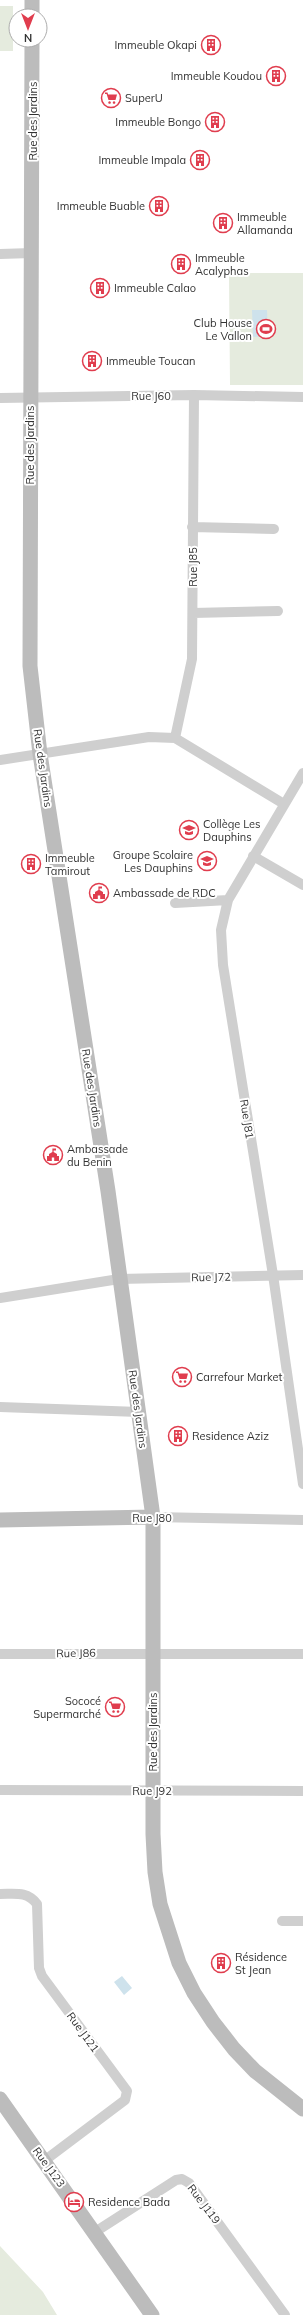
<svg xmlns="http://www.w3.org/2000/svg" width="303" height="2315" viewBox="0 0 303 2315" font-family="Mulish,sans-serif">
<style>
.green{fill:#e5ebde}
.water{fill:#cee2ec}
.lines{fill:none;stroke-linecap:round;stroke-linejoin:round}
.street{stroke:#cfcfcf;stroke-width:10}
.secondary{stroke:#bcbcbc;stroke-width:15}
.labels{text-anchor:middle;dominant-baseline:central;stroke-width:4;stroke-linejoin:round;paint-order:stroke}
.poi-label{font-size:11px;fill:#323232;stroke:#fff;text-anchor:start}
.street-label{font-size:11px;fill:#323232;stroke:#fff}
</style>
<rect width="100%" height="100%" fill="#fff"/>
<path class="green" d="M0,6H13V51H0Z
M229,273H303V385H230Z
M0,2246L43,2292L57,2315H0Z"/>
<path class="water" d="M252,310H267L268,336L253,337Z
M122,1976L132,1988L124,1995L114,1982Z"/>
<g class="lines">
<path class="street" d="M0,254L32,253
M0,398L194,395L303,397
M192,527L274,529
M193,613L278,611
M175,738L192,659L194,395
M0,760L149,737L175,738L284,804
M303,773L228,900L221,930L223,965L273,1275L303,1484
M253,856L303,885
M175,903L228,900
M0,1298L119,1279L303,1275
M0,1407L139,1412
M153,1517L303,1520
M0,1654H303
M0,1790L303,1791
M0,1894C15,1894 27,1891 37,1904L39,1968L42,1976L127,2091L125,2100L44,2161
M282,1921H303
M95,2232L176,2180L182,2179L189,2183L285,2315"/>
<path class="secondary" d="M32,0V16
M32,40L30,666L40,754L108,1191L153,1517V1834L155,1872L160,1904L179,1963L194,1993L213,2022L234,2049L255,2071L303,2109
M0,1520L153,1517
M0,2099L152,2315"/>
</g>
<defs>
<symbol id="building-ring" viewBox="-11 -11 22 22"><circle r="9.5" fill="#fff" stroke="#e03d4e" stroke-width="1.5"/><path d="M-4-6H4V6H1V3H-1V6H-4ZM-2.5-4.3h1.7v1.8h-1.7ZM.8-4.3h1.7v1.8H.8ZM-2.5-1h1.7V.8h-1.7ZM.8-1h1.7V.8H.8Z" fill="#e03d4e"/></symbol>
<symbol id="supermarket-ring" viewBox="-11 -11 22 22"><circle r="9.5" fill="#fff" stroke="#e03d4e" stroke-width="1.5"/><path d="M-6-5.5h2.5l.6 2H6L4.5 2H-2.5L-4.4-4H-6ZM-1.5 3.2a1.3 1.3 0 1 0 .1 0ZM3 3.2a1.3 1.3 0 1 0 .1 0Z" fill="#e03d4e"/></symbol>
<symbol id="stadium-ring" viewBox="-11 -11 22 22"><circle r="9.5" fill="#fff" stroke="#e03d4e" stroke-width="1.5"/><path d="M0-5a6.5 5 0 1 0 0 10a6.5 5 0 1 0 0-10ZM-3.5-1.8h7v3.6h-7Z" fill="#e03d4e"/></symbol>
<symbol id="school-ring" viewBox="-11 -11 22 22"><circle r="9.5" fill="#fff" stroke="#e03d4e" stroke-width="1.5"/><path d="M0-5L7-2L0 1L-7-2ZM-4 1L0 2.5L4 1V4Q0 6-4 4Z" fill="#e03d4e"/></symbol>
<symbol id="civic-ring" viewBox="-11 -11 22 22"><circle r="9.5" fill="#fff" stroke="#e03d4e" stroke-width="1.5"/><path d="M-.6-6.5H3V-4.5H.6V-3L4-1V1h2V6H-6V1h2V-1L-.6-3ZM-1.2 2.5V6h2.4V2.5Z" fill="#e03d4e"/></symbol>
<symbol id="hotel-ring" viewBox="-11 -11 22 22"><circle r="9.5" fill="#fff" stroke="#e03d4e" stroke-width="1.5"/><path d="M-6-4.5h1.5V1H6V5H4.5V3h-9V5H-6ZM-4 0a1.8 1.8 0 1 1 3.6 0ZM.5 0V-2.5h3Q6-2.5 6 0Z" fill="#e03d4e"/></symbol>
</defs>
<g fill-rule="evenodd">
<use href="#building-ring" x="200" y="34" width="22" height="22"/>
<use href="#building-ring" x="265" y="65" width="22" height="22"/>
<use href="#supermarket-ring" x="100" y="87" width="22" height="22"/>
<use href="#building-ring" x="204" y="111" width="22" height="22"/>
<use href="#building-ring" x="189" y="149" width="22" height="22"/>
<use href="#building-ring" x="148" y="195" width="22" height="22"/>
<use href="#building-ring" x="212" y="212" width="22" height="22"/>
<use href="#building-ring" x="170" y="253" width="22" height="22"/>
<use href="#building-ring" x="89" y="277" width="22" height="22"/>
<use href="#stadium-ring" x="255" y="318" width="22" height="22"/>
<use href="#building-ring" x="81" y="350" width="22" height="22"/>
<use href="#school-ring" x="178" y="819" width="22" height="22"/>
<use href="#school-ring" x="196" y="850" width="22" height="22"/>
<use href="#building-ring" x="20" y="853" width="22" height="22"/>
<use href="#civic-ring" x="88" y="882" width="22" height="22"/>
<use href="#civic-ring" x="42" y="1144" width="22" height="22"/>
<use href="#supermarket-ring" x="171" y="1366" width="22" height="22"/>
<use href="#building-ring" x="167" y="1425" width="22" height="22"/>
<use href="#supermarket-ring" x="104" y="1696" width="22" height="22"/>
<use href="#building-ring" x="210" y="1952" width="22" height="22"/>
<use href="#hotel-ring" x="63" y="2191" width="22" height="22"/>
</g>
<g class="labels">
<g class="poi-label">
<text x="197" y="45" text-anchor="end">Immeuble Okapi</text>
<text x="262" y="76" text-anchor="end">Immeuble Koudou</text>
<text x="125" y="98">SuperU</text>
<text x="201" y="122" text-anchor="end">Immeuble Bongo</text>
<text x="186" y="160" text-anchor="end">Immeuble Impala</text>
<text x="145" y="206" text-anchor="end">Immeuble Buable</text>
<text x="237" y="217">Immeuble<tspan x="237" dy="13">Allamanda</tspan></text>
<text x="195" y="258">Immeuble<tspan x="195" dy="13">Acalyphas</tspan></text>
<text x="114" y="288">Immeuble Calao</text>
<text x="252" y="323" text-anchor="end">Club House<tspan x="252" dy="13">Le Vallon</tspan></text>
<text x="106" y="361">Immeuble Toucan</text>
<text x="203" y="824">Collège Les<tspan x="203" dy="13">Dauphins</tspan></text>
<text x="193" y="855" text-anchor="end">Groupe Scolaire<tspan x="193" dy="13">Les Dauphins</tspan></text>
<text x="45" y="858">Immeuble<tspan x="45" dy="13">Tamirout</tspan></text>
<text x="113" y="893">Ambassade de RDC</text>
<text x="67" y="1149">Ambassade<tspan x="67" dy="13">du Benin</tspan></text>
<text x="196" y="1377">Carrefour Market</text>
<text x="192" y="1436">Residence Aziz</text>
<text x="101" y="1701" text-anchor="end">Sococé<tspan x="101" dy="13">Supermarché</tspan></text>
<text x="235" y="1957">Résidence<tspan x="235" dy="13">St Jean</tspan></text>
<text x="88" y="2202">Residence Bada</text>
</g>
<g class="street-label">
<text transform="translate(33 121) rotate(-90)">Rue des Jardins</text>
<text x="151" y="396">Rue J60</text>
<text transform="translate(30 445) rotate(-90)">Rue des Jardins</text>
<text transform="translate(193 567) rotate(-90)">Rue J85</text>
<text transform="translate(43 768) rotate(82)">Rue des Jardins</text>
<text transform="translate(92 1088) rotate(81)">Rue des Jardins</text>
<text transform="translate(247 1119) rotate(81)">Rue J81</text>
<text transform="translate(211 1277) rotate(-1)">Rue J72</text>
<text transform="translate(138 1409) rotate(82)">Rue des Jardins</text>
<text x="152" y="1518">Rue J80</text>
<text transform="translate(76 1653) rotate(-1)">Rue J86</text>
<text transform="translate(153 1732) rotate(-90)">Rue des Jardins</text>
<text x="152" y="1791">Rue J92</text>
<text transform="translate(83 2032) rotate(54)">Rue J121</text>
<text transform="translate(49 2167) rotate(54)">Rue J123</text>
<text transform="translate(204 2204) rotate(53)">Rue J119</text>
</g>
</g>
<g transform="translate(28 28) rotate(180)"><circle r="19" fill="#ffffff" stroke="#adadad"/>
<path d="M0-3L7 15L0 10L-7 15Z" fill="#e03d4e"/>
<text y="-6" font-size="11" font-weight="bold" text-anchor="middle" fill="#323232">N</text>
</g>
</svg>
